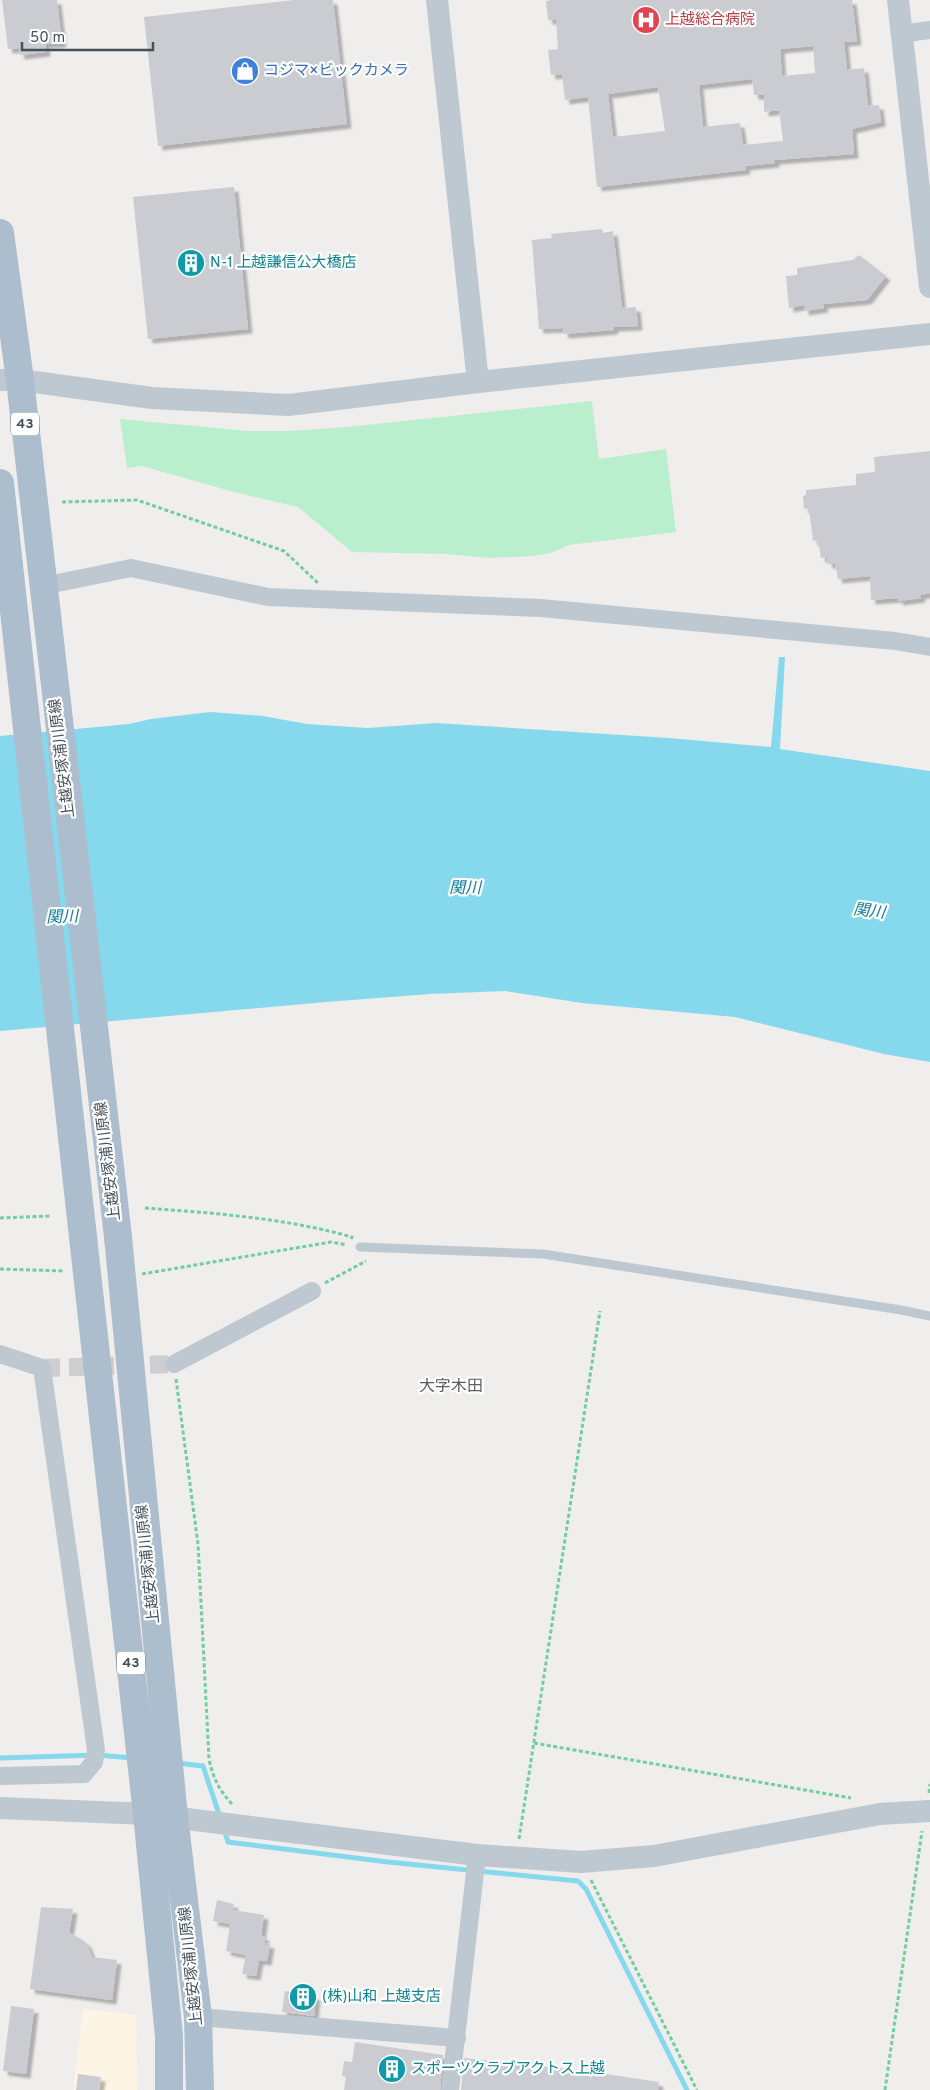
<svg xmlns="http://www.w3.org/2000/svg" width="930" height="2090" viewBox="0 0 930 2090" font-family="Overpass,'Noto Sans JP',sans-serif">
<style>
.commercial{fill:#fcf5e5}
.green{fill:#baefce}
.water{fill:#86d8ec}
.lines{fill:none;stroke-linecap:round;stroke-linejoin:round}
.stream{stroke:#86d8ec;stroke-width:5}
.building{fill:#caccd2;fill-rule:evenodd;filter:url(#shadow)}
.minor-tunnel{stroke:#ceced0;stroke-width:18;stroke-dasharray:18 9;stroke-linecap:butt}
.path{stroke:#72cd9f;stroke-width:3;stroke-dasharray:4 2.5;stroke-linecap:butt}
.service{stroke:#bdc8d0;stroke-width:9}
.minor{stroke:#bdc8d0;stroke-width:18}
.tertiary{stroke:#bdc8d0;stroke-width:22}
.primary{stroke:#acbdcd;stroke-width:28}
.primary-bridge{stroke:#acbdcd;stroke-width:28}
.labels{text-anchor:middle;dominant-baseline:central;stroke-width:4.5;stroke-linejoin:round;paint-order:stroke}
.shield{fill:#fff;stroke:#7d858c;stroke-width:1}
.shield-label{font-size:14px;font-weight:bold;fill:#45515a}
.health-label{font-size:15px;fill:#be3a42;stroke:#fff;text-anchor:start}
.shop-label{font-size:15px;fill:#366cbe;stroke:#fff;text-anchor:start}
.culture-label{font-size:15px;fill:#0d838f;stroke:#fff;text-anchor:start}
.street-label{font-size:15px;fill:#45515a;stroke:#fff}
.water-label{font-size:16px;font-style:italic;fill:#0c7c99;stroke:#fff}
.neighbourhood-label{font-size:16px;fill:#5a5d62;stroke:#fff}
</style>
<defs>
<filter id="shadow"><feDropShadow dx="4.5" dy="4.5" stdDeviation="1" flood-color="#0004"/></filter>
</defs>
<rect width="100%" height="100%" fill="#f0eded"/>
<path class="commercial" d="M83,2009L136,2015L137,2090H73Z"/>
<path class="green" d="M592,401L599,459L666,449L676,532L569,545L551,553L534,556L489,558L447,554L352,552L298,507L234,492L142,466L127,468L120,419L248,431H289L347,427Z"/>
<path class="water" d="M779,657H785L780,749L930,771V1062L884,1054L735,1017L582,1003L505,991L430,994L326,1002L0,1031V736L129,724L151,719L210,712L263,716L307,724L368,728L436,723L669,738L771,747Z"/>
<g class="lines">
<path class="stream" d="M0,1758L98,1755L132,1758
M177,1763L203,1766L220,1817
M224,1829L228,1842L388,1862L578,1881L586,1889L687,2090"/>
</g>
<path class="building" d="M2,0H57L62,43L45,44L46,52L20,55L19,48L8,49Z
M294,0H333L347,124L158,146L144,17Z
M551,0H852L857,41L844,42L847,70L864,68L868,106L879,105L881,122L852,129L854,154L775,160V163L745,166L746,170L597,187L588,97L565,100L562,74L551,75L548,50L558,49L556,20H548L546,1ZM813,46L815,73L782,76L780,49ZM752,79L754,95H764V112L779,110L783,141L743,145L740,123L703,127L699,85ZM658,87L665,131L613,137L608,94Z
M234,187L248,329L148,339L133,197Z
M602,229L603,233L613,231L622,308L636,307L638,326L614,327L613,330L564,334L563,328L539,329L532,240L552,238L551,234Z
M859,255L886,276L867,300L823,304L824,308L804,311V305L789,308L786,276L797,275V268L853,260Z
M930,451V593L920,595L921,598L899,601L898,598L871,600L870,576L838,579L835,564H828L827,557L821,558L818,540L813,541L809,508L804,509L803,496L806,495V490L856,485V474L875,472L874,457Z
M217,1900L234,1904L233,1910L264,1915L261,1936H265L264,1943L270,1944L267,1961L259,1960L256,1976L242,1974L246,1955L226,1951L230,1924L213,1921Z
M41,1907L73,1909L69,1933L83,1940L87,1944L92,1957L117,1960L112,2000L30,1989Z
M285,1991L316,1996L314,2016L282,2012Z
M11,2006L34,2009L26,2074L3,2071Z
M355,2042L443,2055L440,2090H344L346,2077L342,2076L344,2061L352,2062Z
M464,2058L586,2071L659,2082L658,2090H461Z
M78,2074L101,2077L99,2090H76Z"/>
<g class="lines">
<path class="minor-tunnel" d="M42,1368L174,1364"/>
<path class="path" d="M62,502L137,500L284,551L318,583
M145,1208C214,1213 285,1218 352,1237L351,1239
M0,1218L52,1216
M0,1269L64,1271
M142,1274L331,1242L347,1245
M325,1283L366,1261
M176,1379L198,1544L209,1759C213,1778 219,1790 232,1804
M534,1743L851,1798
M929,1793L930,1784
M519,1839L600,1311
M591,1880L697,2090
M885,2090L922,1831"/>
<path class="service" d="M360,1247L543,1254L901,1310L930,1316"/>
<path class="minor" d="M901,34L930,30
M43,586L131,568L268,597L540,608L895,641L930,647
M0,1354L42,1368L96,1750L94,1762L84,1774L0,1776
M174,1364L312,1291
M198,2017L457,2038
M450,2090L477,1855"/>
<path class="tertiary" d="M437,0L478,382
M898,0L930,287
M0,380H20L152,398L288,405L478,382L930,334
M0,1808L147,1814L477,1855L581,1862L654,1856L880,1814L930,1811"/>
<path class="primary" d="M0,233L20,380L47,615
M0,483L15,620
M83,1237L147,1814L169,2036V2090
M118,1237L174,1817L198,2017L200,2090"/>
<path class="primary-bridge" d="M47,615L118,1237
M15,620L83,1237"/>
</g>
<defs>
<symbol id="hospital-disc" viewBox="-11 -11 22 22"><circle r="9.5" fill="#e0444e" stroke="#fff"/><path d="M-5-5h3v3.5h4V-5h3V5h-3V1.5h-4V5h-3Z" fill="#fff"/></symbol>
<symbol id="shop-disc" viewBox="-11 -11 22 22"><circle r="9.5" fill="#3f7fe0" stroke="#fff"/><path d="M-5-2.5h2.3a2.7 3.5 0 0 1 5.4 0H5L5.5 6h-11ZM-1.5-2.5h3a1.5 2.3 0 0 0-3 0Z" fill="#fff"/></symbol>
<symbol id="building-disc" viewBox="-11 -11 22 22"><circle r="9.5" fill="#0f9aa8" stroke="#fff"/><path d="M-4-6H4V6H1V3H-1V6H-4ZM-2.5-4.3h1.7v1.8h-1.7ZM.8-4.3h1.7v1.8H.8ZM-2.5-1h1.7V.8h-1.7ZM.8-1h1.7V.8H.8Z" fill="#fff"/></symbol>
</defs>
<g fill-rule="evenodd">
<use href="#hospital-disc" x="630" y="4" width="32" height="32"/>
<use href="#shop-disc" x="229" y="55" width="32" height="32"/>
<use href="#building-disc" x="175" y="247" width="32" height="32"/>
<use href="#building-disc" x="287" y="1981" width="32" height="32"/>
<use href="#building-disc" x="376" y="2053" width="32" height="32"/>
</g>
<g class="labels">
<g class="shield">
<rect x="11" y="412.5" width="28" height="23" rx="4"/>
<rect x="117" y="1651.5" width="28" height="23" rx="4"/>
</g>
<g class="shield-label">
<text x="25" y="424">43</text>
<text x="131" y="1663">43</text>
</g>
<g class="health-label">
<text x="665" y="20">上越総合病院</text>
</g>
<g class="shop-label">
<text x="264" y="71">コジマ×ビックカメラ</text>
</g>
<g class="culture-label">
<text x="210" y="263">N-1 上越謙信公大橋店</text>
<text x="322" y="1997">(株)山和 上越支店</text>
<text x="411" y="2069">スポーツクラブアクトス上越</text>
</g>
<g class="street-label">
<text transform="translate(63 758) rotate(-97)">上越安塚浦川原線</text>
<text transform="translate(109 1161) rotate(-97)">上越安塚浦川原線</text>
<text transform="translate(149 1564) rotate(-96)">上越安塚浦川原線</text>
<text transform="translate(192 1966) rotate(-96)">上越安塚浦川原線</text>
</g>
<g class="water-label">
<text x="465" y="889">関川</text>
<text transform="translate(869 912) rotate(7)">関川</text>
<text transform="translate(62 918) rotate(-2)">関川</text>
</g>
<g class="neighbourhood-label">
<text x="451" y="1387">大字木田</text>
</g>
</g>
<path d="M22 42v8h131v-8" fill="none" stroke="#45515a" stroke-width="2.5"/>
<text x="30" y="42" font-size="15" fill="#45515a" stroke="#ffffff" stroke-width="4" paint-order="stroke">50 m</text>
</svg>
